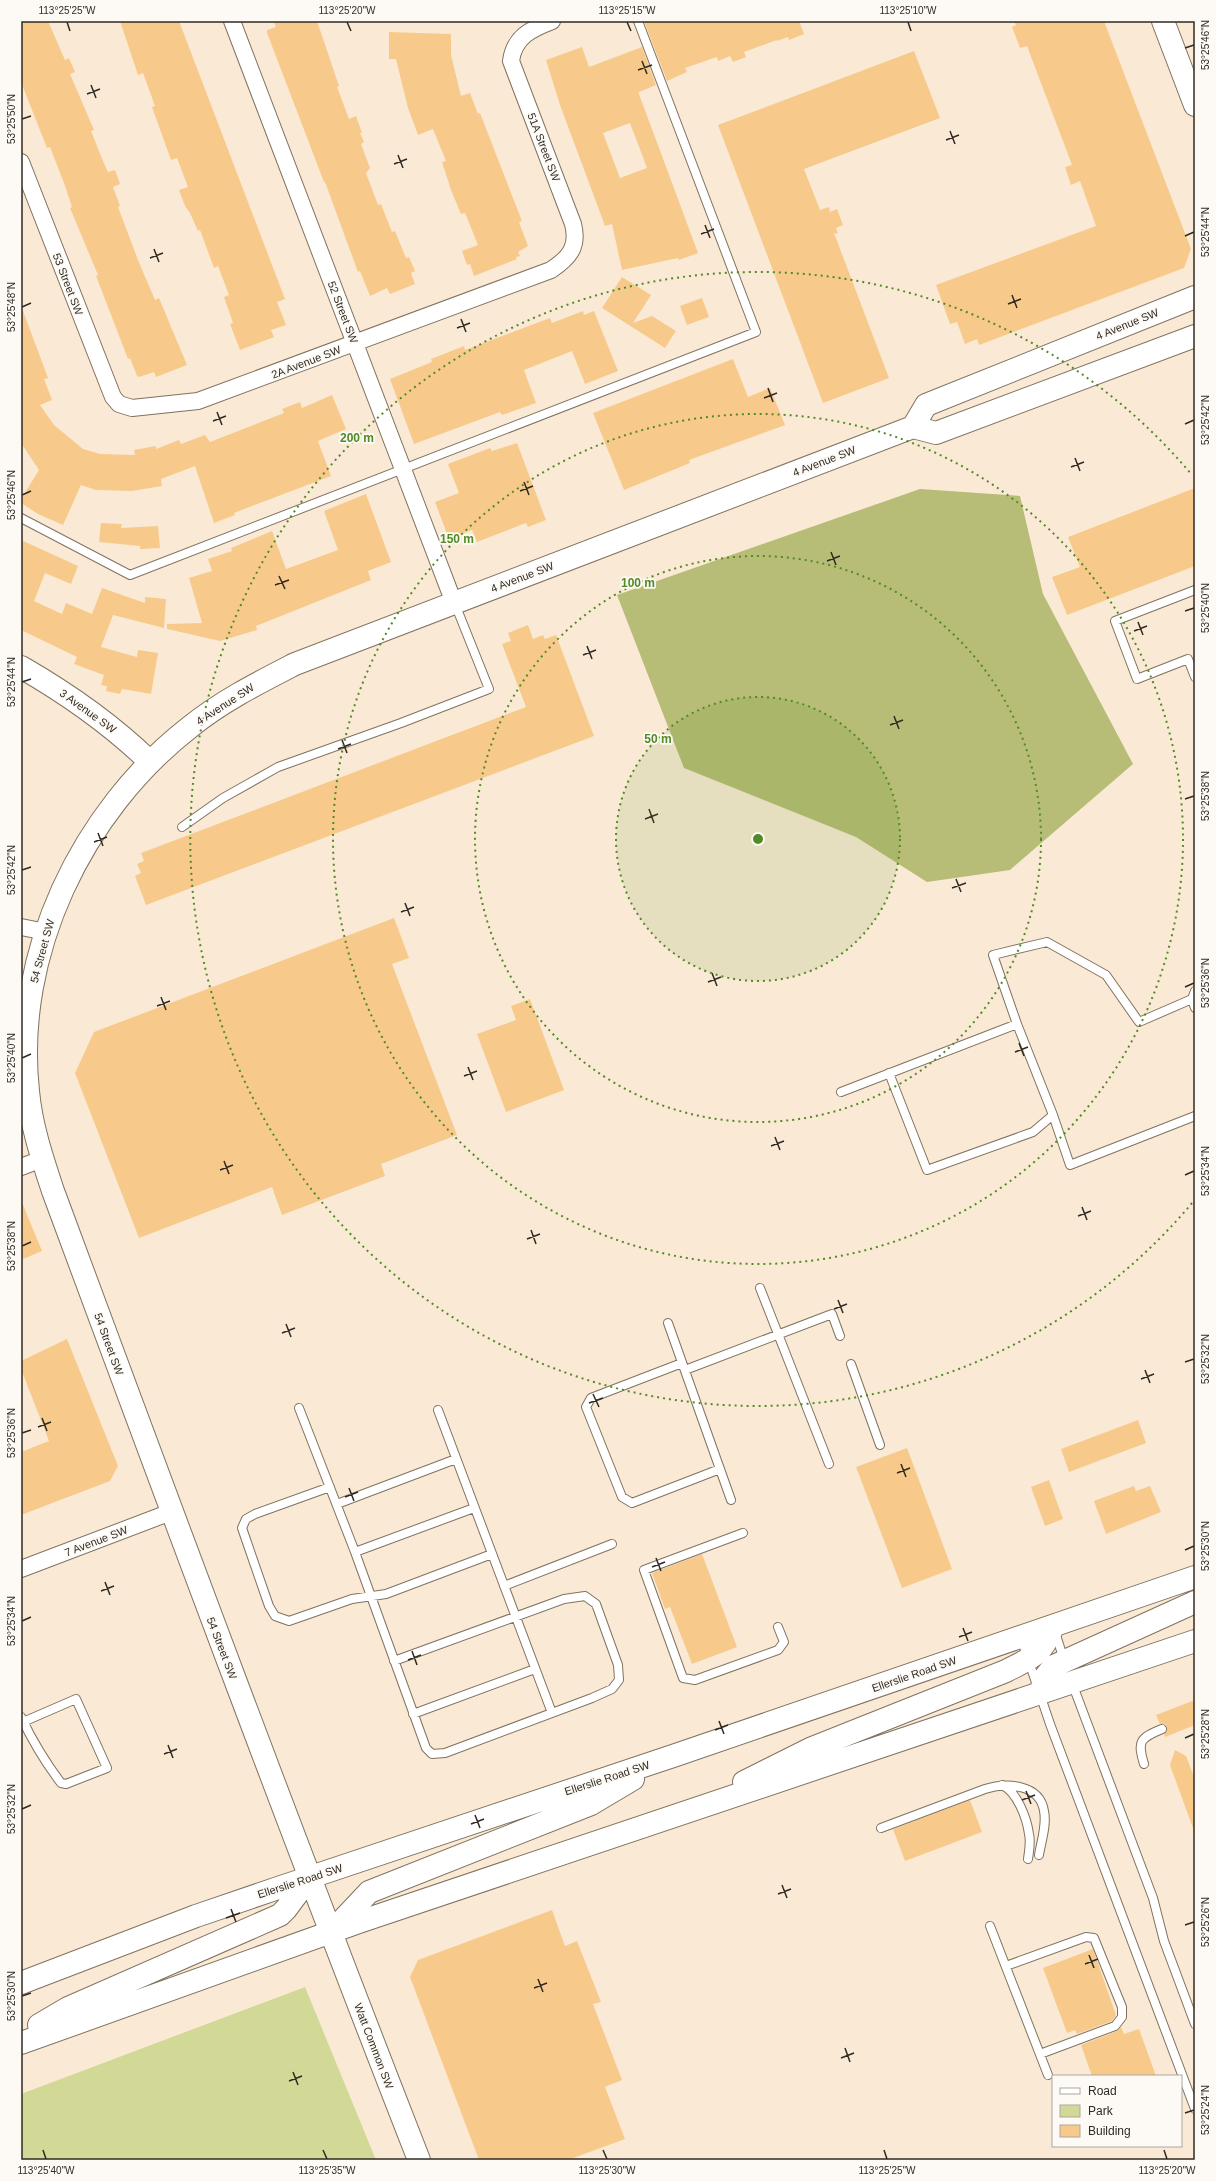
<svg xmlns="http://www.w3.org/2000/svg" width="1216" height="2181" viewBox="0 0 1216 2181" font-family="Arial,sans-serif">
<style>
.green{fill:#d2d896}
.forest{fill:#b7bd76}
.building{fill:#f7ca8c;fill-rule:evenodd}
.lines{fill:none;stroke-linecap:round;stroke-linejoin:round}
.lane-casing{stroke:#80725f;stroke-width:10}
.street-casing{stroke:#80725f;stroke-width:18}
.secondary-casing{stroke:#80725f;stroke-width:24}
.lane{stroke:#fff;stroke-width:8}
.street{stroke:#fff;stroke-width:16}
.secondary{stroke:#fff;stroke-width:22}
.ticks{fill:none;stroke:#302a22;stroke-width:1.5}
.ring{fill:none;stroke:#528a25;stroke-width:2;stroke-dasharray:2 4}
.labels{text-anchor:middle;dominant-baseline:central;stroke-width:3.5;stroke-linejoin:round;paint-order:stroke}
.street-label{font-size:11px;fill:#302a22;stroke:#fdfaf5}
.centre{fill:#528a25;stroke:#fdfaf5;stroke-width:2}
.ring-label{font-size:12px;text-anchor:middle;font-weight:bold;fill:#528a25;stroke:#fdfaf5;stroke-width:3.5;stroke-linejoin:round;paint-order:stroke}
.neatline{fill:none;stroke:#302a22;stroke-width:1.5}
.ticks-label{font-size:10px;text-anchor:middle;fill:#302a22}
</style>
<rect width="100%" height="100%" fill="#faead5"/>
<path class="green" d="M305,1987L376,2160H21V2094Z"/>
<path class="forest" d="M920,489L1020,496L1043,594L1133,764L1010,870L927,882L856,837L684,768L617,595Z"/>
<path class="building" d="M21,21H48L65,60L69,58L75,72L70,74L94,130L91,131L103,161L108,172L115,170L120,184L113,187L120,206L118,207L138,260L155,300L159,298L187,365L156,377L154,372L139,377L137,376L130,358L128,359L96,276L98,275L70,208L72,207L64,183L50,147L47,148L21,82Z
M120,21H179L285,299L277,302L286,325L271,330L274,337L240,350L230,324L233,323L224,297L229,295L218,266L214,268L200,230L198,231L190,213L185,206L179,190L188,187L177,158L171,160L152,107L155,106L143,73L138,75Z
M273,21H317L339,86L337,87L349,119L356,116L362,133H360L364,142L361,144L370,168L366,173L378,205L381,204L392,232L395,231L406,258L409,257L415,271L411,273L415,284L390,294L387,288L370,296L360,271L358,272L325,182H324L267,33V30L276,27Z
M644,21H799L804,34L789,40L788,37L777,41V40L744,52L746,57L733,62L730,56L718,61L717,57L685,68L687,72L667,81Z
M1014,21H1104L1191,249L1184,268L979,345L977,339L965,344L957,322L950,324L936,285L1096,226L1080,181L1071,185L1065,167L1072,165L1027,46L1020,48L1012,27L1016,25Z
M389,32L451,34V55L461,96L470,93L478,114L480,113L522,221L519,222L528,246L518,252L520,256L516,257L517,259L474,276L470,264L467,265L462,251L478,245L465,213L461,214L451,190L442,162L446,161L433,129L418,135L408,108L396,59H389Z
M582,47L589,67L642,47L656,85L639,92V94L698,253L679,260L678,258L622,270L612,224L605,226L560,105L546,60ZM630,123L647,168L620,178L603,133Z
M914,51L940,118L804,169L820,210L829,207L830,212L837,209L843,225L836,228L838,234L834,233L889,378L823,403L718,125Z
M622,277L651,295L633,323L652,316L676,331L665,348L602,308Z
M702,298L709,317L687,325L680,306Z
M21,311H23L48,378L44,379L52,400L40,405L54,425L83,449L100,454L135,455L134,450L156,446V449L179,440L181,444L205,435L210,442L284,413L282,409L300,402L302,408L332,395L346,429L318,441L331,476L234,513L235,515L214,523L195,466L161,479L162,486L132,491L96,490L81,485L63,525L38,514L21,503V499L39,470L21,443Z
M583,311L584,315L594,311L618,371L585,384L572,351L524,370L536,403L502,415L500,412L414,444L390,379L432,362L431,359L464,346L465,350L550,318L552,323Z
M733,359L748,397L770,388L785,425L689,460L690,463L624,490L593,413Z
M517,443L546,520L528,527L526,523L477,542L472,530L449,539L435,502L459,493L448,464L490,448L492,451Z
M1195,488V566L1067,615L1052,577L1080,567L1068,537Z
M366,494L391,562L368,571L371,580L256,626L257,630L220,641L167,629V624L202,623L189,578L212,571L208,559L232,551L231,548L272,531L286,569L338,550L324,511Z
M101,523L122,524L121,528L158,526L160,548L140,549V546L99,542Z
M21,540L78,566L71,584L45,573L34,601L62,614L66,603L92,614L102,588L145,603V597L166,599L164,628L113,615L101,647L137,657L138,650L158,653L151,694L122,689L120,694L106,691L107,686L101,685L104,675L74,664L77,657L21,630Z
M528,625L533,639L543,635L545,639L556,635L594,736L146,905L135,876L141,873L137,864L144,861L141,853L526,707L502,644L511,641L508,633Z
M394,918L409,958L392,964L457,1135L381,1164L385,1176L282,1215L272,1187L139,1238L75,1073L94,1032Z
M530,999L564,1090L506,1112L477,1034L516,1020L511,1006Z
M21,1200L42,1251L21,1260Z
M67,1339L118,1466L110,1481L21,1515V1452L49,1441L21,1369V1361Z
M1138,1420L1146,1443L1069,1472L1061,1449Z
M907,1448L952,1569L902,1588L856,1467Z
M1049,1480L1063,1519L1045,1526L1031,1487Z
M1134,1486L1136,1491L1150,1486L1161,1512L1106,1534L1094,1501Z
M702,1554L737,1647L692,1664L670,1607L665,1609L652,1573Z
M1195,1700V1725L1165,1737L1164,1734L1167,1727L1165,1724H1160L1156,1715Z
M1175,1750L1186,1756L1195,1779V1828H1193L1170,1765Z
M970,1800L982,1832L905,1861L893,1829Z
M552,1910L565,1946L577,1941L601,2002L593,2004L622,2080L605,2087L625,2139L568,2160H479L410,1977L418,1960Z
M1093,1949L1116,2015L1112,2021L1077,2034L1075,2030L1067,2033L1043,1968Z
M1121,2027L1124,2034L1139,2029L1156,2076H1092L1081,2045L1117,2031Z"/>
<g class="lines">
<defs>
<path id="lane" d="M21,518L130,575L756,332L638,21
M1195,590L1115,621L1137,679L1188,659L1195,677
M182,827L223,798L278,767L401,723L489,689L455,604
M1195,991L1192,999L1195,1008
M889,1073L927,1170L1033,1132L1053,1115L1017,1024
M841,1092L1017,1024L993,955L1047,942L1106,975L1139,1022L1192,999
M1053,1115L1070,1165L1195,1116
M760,1288L829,1464
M668,1323L731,1500
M682,1363L591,1398L586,1407L622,1497L632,1503L720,1469
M851,1364L880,1445
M685,1370L832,1314L840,1336
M299,1408L355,1552L426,1748L432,1754L445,1753L592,1698L612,1689L619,1680L618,1665L596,1604L585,1596L564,1599L394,1661
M438,1410L552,1713
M330,1487L255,1514L246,1519L242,1528L269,1606L275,1616L289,1621L352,1599L386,1594L492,1554
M337,1504L456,1459
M743,1533L644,1570L683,1678L695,1680L778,1650L784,1642L778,1627
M355,1552L474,1508
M504,1586L612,1544
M1055,1632L1064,1660
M1021,1638L1050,1724L1195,2109
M1072,1683L1153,1898L1164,1941L1195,2024
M413,1714L535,1669
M21,1717C32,1740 45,1762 61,1783L66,1784L107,1768L76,1699L23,1722
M1144,1764C1137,1741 1140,1738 1162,1729
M1002,1785C1017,1791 1027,1819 1029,1834C1031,1842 1029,1851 1028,1859
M881,1828L985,1789C1006,1782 1040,1784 1044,1811C1047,1825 1041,1842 1039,1855
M990,1926L1048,2075
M1006,1966L1086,1937L1094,1938L1122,2007V2017L1115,2026L1040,2054"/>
<path id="street" d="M232,21L454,603
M21,162L113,397L119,404L132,408L198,401L551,270C569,258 579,247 573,224L511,61C514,37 531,29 552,21
M21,927L46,932
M21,1167L42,1159
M21,1569L171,1512"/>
<path id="secondary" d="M1163,21L1195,105
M913,427L926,405L1195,297
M21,667C68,694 111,724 150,762
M1040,1694L1045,1677L1054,1666L1195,1602
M744,1782L810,1749L1006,1671C1033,1657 1041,1656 1053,1627
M336,1927L369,1892L591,1804L633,1779
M21,1983L196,1916L278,1888L673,1756L1195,1577
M39,2025L68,2008L280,1915L286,1909L309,1878
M21,2043L359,1922L1195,1641
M419,2160C293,1838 173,1515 53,1191C42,1158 31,1125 28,1091C13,954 82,811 190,727C222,701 258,683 295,664L913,427L936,433L1195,336"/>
</defs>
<use href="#lane" class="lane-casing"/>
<use href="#street" class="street-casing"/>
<use href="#secondary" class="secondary-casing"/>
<use href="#lane" class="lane"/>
<use href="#street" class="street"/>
<use href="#secondary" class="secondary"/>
</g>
<path class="ticks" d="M67,22L70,31M347,22L351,31M627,22L631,31M908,22L911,31M1185,48L1194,45M642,61L647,74M638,70L652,65M91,85L96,98M87,94L100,89M22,119L31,116M950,131L955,144M946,140L959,135M398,155L403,168M394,164L407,159M705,225L710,238M701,234L714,229M1185,236L1194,232M154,249L159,262M150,258L163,253M1012,295L1017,308M1008,304L1021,299M22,307L31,303M461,319L466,332M457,328L470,323M768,388L773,402M764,398L777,393M217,412L222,425M213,421L226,416M1185,424L1194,420M1075,458L1080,471M1071,467L1084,462M524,482L529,495M520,491L533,486M22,495L31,491M831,552L836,565M827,561L840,556M279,576L285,589M275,585L289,580M1185,611L1194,608M1138,622L1143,635M1134,631L1147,626M587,646L592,659M583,655L596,650M22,682L31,679M894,716L899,729M890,725L903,720M342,740L347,753M338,749L351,744M1185,799L1194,796M649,809L654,823M645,819L658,814M98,833L103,846M94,842L107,837M22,870L31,867M956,879L961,892M952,888L966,883M405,903L410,916M401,912L414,907M712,973L717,986M708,982L721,977M1185,987L1194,983M161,997L166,1010M157,1006L170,1001M1019,1043L1024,1056M1015,1052L1028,1047M22,1058L31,1054M468,1067L473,1080M464,1076L477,1071M775,1137L780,1150M771,1146L784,1141M224,1161L229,1174M220,1170L233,1165M1185,1175L1194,1171M1082,1207L1087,1220M1078,1216L1091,1211M531,1230L536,1244M527,1239L540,1234M22,1246L31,1242M838,1300L843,1313M834,1309L847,1304M286,1324L291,1337M282,1333L295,1328M1185,1362L1194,1359M1145,1370L1150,1383M1141,1379L1154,1374M593,1394L599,1407M589,1403L603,1398M42,1418L47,1431M38,1427L51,1422M22,1433L31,1430M901,1464L906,1477M897,1473L910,1468M349,1488L354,1501M345,1497L358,1492M1185,1550L1194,1546M656,1558L661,1571M652,1567L665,1562M105,1582L110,1595M101,1591L114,1586M22,1621L31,1617M963,1628L968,1641M959,1637L972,1632M412,1651L417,1665M408,1660L421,1655M719,1721L724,1734M715,1730L728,1725M1185,1738L1194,1734M168,1745L173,1758M164,1754L177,1749M1026,1791L1031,1804M1022,1800L1035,1795M22,1809L31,1805M475,1815L480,1828M471,1824L484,1819M782,1885L787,1898M778,1894L791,1889M231,1909L236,1922M226,1918L240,1913M1185,1925L1194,1922M1089,1955L1094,1968M1085,1964L1098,1959M538,1979L543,1992M534,1988L547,1983M22,1996L31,1993M845,2048L850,2062M841,2058L854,2053M293,2072L298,2085M289,2081L302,2076M1185,2113L1194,2110M43,2150L46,2159M323,2150L327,2159M603,2150L607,2159M884,2150L887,2159M1164,2150L1167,2159"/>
<circle cx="758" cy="839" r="142" fill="#528a25" fill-opacity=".12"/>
<g class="ring">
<circle cx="758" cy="839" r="142"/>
<circle cx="758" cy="839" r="283"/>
<circle cx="758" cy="839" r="425"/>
<path d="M1192 1203A567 567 0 1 1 1192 475"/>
</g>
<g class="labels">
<g class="street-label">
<text transform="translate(544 147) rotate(69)">51A Street SW</text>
<text transform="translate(68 284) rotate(69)">53 Street SW</text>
<text transform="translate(343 312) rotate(69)">52 Street SW</text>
<text transform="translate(1127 324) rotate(-22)">4 Avenue SW</text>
<text transform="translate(306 362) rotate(-21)">2A Avenue SW</text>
<text transform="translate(824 461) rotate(-21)">4 Avenue SW</text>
<text transform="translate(522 577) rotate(-21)">4 Avenue SW</text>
<text transform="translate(225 704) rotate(-33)">4 Avenue SW</text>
<text transform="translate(88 711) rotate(36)">3 Avenue SW</text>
<text transform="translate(42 951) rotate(-75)">54 Street SW</text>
<text transform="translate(109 1344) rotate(70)">54 Street SW</text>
<text transform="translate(96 1541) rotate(-21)">7 Avenue SW</text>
<text transform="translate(222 1648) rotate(69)">54 Street SW</text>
<text transform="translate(914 1674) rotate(-19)">Ellerslie Road SW</text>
<text transform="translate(607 1778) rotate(-18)">Ellerslie Road SW</text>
<text transform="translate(300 1881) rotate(-18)">Ellerslie Road SW</text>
<text transform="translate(374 2046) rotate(69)">Watt Common SW</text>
</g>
</g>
<circle cx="758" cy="839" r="6" class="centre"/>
<g class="ring-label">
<text x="357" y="442">200 m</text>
<text x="457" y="543">150 m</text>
<text x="638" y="587">100 m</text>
<text x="658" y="743">50 m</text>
</g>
<rect width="1216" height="2181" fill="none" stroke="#fdfaf5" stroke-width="44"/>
<rect x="1052" y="2075" width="130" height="72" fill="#fdfaf5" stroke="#aba7a1"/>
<rect x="1060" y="2088" width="20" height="6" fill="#ffffff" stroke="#aba7a1"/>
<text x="1088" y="2095" font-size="12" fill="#302a22">Road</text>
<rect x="1060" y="2105" width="20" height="12" fill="#d2d896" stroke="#aba7a1"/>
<text x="1088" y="2115" font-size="12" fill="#302a22">Park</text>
<rect x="1060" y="2125" width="20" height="12" fill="#f7ca8c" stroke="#aba7a1"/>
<text x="1088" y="2135" font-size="12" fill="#302a22">Building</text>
<rect x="22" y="22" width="1172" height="2137" class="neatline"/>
<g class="ticks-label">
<text x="67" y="14">113°25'25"W</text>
<text x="347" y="14">113°25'20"W</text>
<text x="627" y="14">113°25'15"W</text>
<text x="908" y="14">113°25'10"W</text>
<text transform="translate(1205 45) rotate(-90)" y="4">53°25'46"N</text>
<text transform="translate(11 119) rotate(-90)" y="4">53°25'50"N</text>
<text transform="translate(1205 232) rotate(-90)" y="4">53°25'44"N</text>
<text transform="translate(11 307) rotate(-90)" y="4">53°25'48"N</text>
<text transform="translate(1205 420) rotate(-90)" y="4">53°25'42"N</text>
<text transform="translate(11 495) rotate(-90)" y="4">53°25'46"N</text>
<text transform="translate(1205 608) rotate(-90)" y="4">53°25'40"N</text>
<text transform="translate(11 682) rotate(-90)" y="4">53°25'44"N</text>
<text transform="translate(1205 796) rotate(-90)" y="4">53°25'38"N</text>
<text transform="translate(11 870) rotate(-90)" y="4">53°25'42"N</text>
<text transform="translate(1205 983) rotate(-90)" y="4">53°25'36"N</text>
<text transform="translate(11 1058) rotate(-90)" y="4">53°25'40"N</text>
<text transform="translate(1205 1171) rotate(-90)" y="4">53°25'34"N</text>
<text transform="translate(11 1246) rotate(-90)" y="4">53°25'38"N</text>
<text transform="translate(1205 1359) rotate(-90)" y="4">53°25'32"N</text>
<text transform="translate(11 1433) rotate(-90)" y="4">53°25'36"N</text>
<text transform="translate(1205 1546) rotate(-90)" y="4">53°25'30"N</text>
<text transform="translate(11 1621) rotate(-90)" y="4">53°25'34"N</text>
<text transform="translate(1205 1734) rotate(-90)" y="4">53°25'28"N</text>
<text transform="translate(11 1809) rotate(-90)" y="4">53°25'32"N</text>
<text transform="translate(1205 1922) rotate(-90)" y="4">53°25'26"N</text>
<text transform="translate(11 1996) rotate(-90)" y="4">53°25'30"N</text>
<text transform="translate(1205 2110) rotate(-90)" y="4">53°25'24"N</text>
<text x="46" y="2174">113°25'40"W</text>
<text x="327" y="2174">113°25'35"W</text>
<text x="607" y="2174">113°25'30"W</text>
<text x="887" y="2174">113°25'25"W</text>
<text x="1167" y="2174">113°25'20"W</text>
</g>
</svg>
